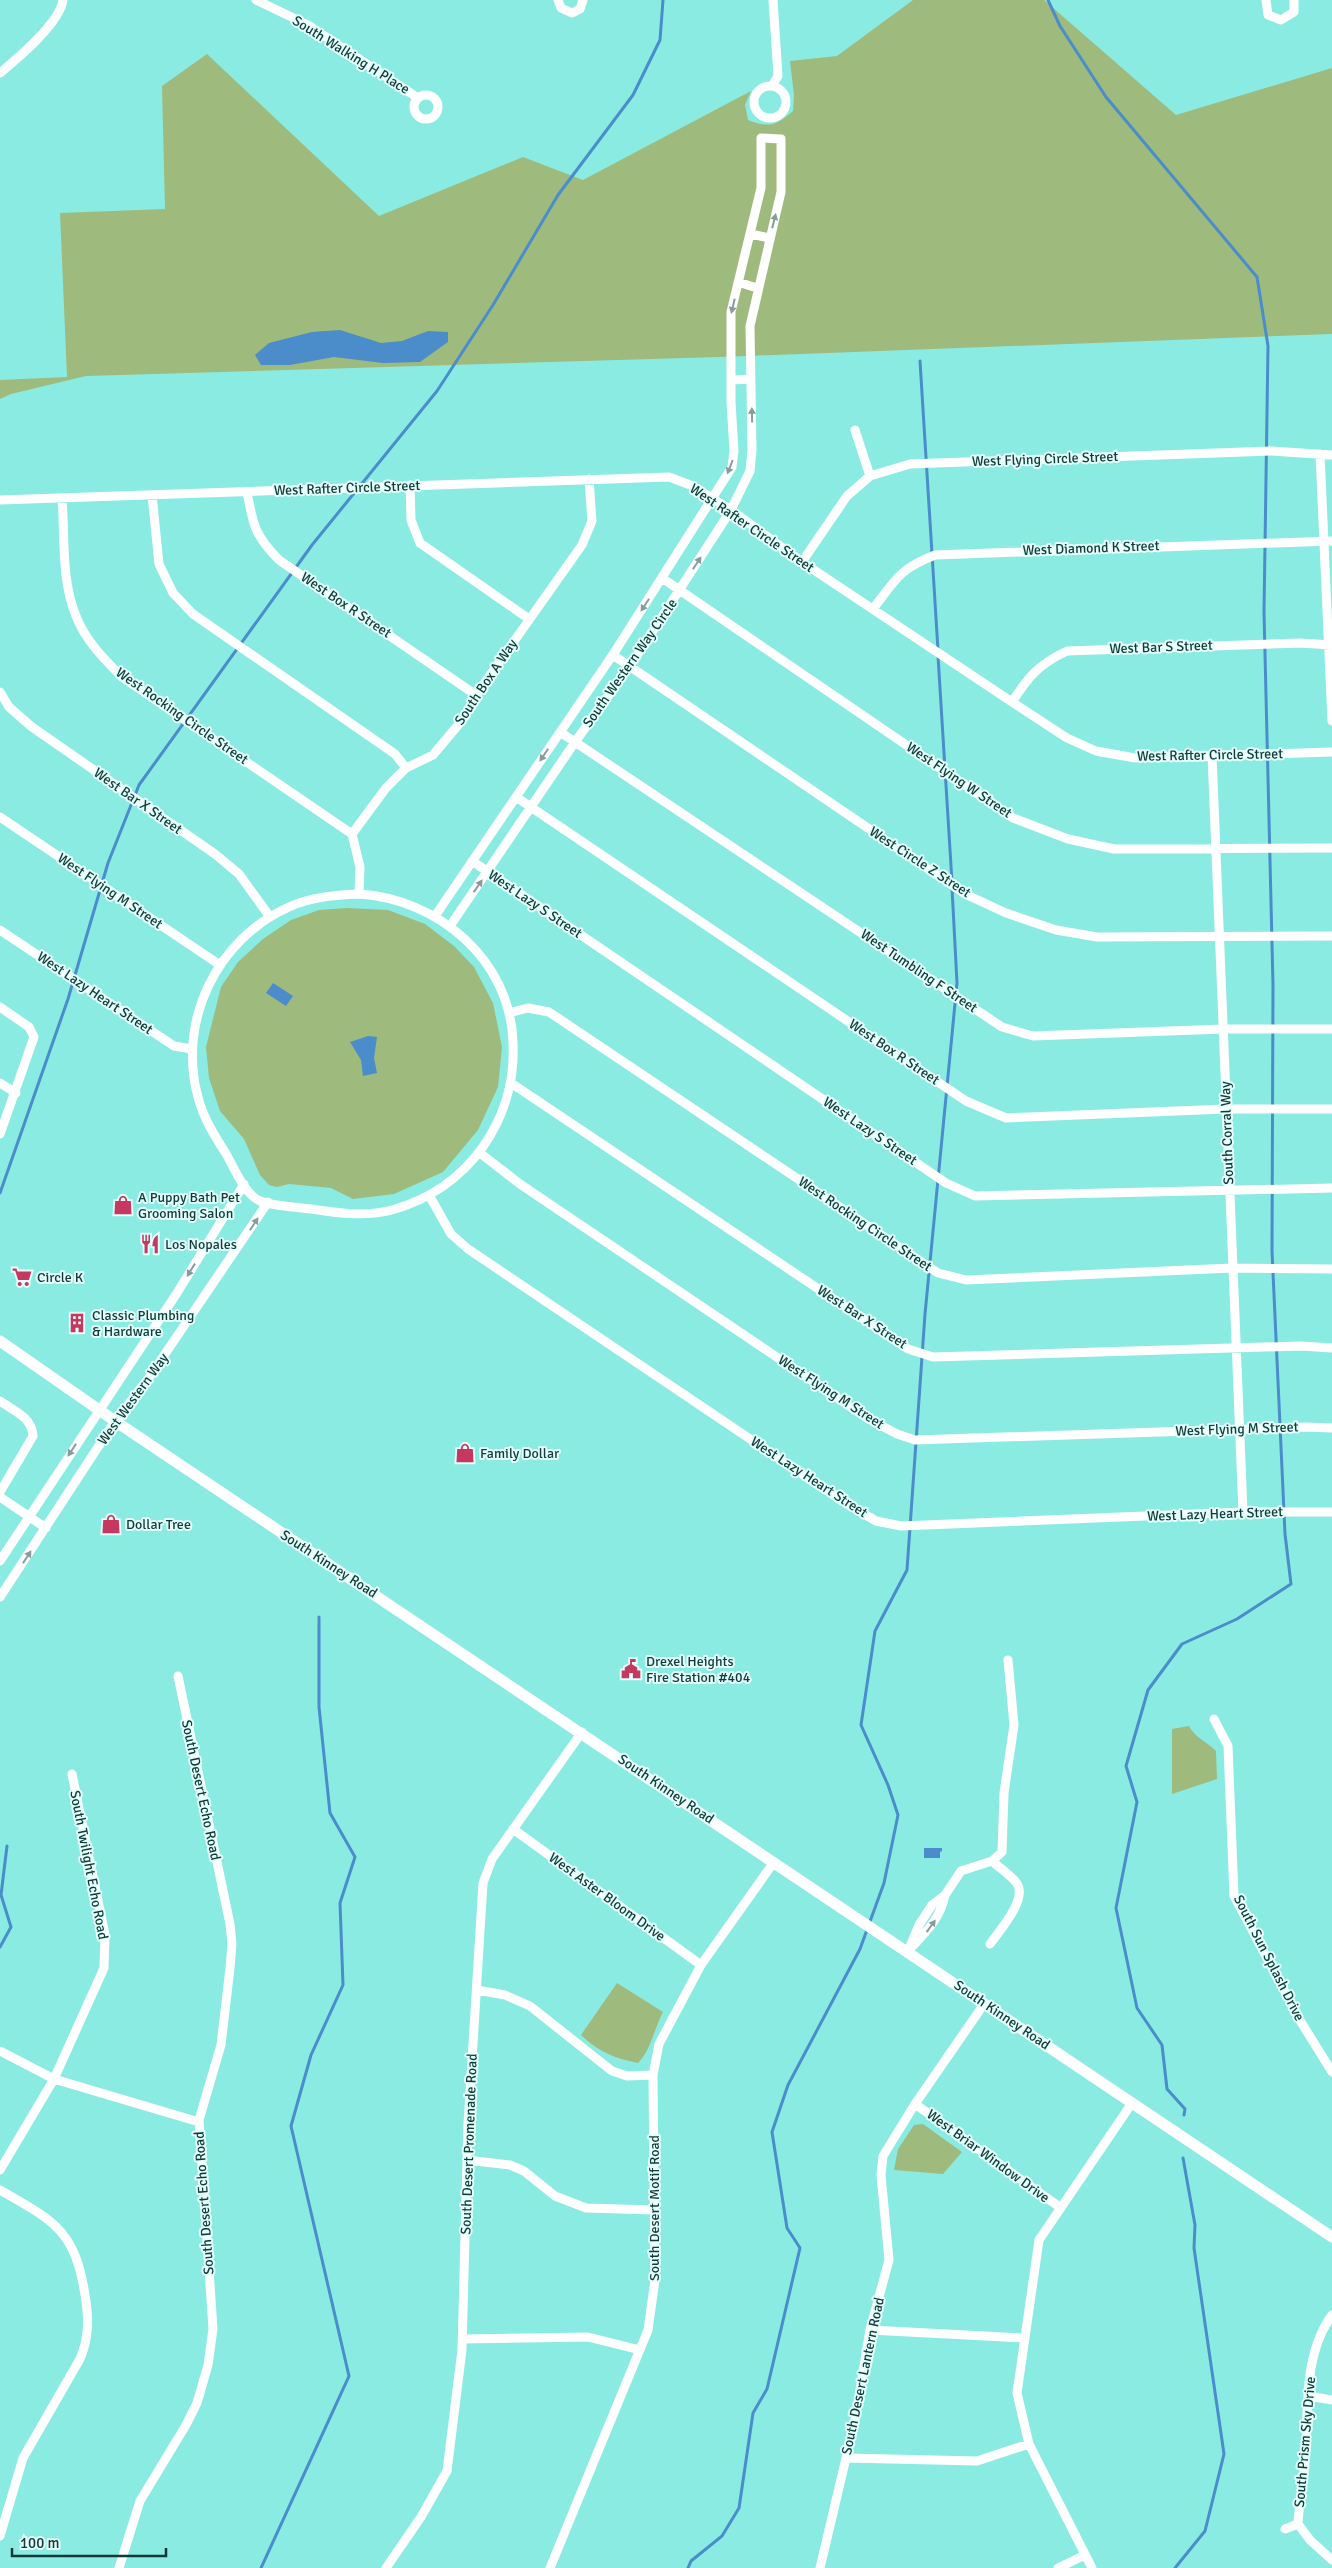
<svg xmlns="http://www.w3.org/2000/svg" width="1332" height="2568" viewBox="0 0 1332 2568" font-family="Signika,sans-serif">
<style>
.green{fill:#9ebb7d}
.water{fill:#4b8cca}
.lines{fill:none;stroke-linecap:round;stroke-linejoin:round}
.stream{stroke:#4b8cca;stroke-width:3}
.street{stroke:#fff;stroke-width:9}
.secondary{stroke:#fff;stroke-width:11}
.oneway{fill:#879c9b}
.labels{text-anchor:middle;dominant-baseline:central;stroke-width:4;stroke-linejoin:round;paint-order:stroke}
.street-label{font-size:14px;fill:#0f3a37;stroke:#e4fffc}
.poi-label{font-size:14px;fill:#0f3a37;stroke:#e4fffc;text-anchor:start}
</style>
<rect width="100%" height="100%" fill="#8aebe3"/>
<path class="green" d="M913,0H1044L1176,115L1332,68V334L720,357L86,376L11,394L0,399V380L67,377L60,213L165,209L162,86L207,54L379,216L523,157L583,180L751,91L745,105L748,120C769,128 776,126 793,111L794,96L790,61L837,56Z
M347,908L388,910L425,924L454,946L474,967L493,1003L502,1047L498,1087L478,1130L443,1172L394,1194L353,1199L331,1188L289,1184L277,1187L269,1185L260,1175L244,1139L220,1111L209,1078L206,1047L221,987L238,962L263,939L291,920L319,910Z
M1189,1726C1195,1738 1206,1741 1216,1751L1217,1779L1172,1794V1729Z
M617,1983L663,2012C654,2029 651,2050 638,2063C614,2058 599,2052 581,2035Z
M923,2124L962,2152L943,2174L894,2170L898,2149L914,2125Z"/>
<path class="water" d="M340,330L381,343L402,341L428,331L448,332V342L420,362L383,363L334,357L290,365H261L255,355L269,343L312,332Z
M273,983L293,996L286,1006L266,993Z
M368,1036L377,1037L374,1058L377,1073L363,1076L361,1060L350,1042Z
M924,1848H942V1851L940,1852V1858H924Z"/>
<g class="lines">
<path class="stream" d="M1048,0L1060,26L1106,97L1257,277L1268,346L1264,612L1273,985L1272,1251L1285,1534L1291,1584L1237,1619L1182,1644L1148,1690L1126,1766L1137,1802L1116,1908L1137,2008L1162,2045L1167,2089L1185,2109L1184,2115
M920,361L938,650
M938,656L952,882
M0,1193L68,999L108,863L139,785L312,545L437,391L493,305L558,195L633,95L660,40L663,0
M0,1947L11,1927L1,1895L7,1846
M261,2568L349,2376L291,2126L311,2055L343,1985L340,1903L355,1857L330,1813L319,1707V1617
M688,2568L691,2561L722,2536L739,2508L753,2413L767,2389L800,2248L787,2228L772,2132L788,2085L860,1949L884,1883L898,1815L888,1785L861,1725L875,1631L907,1570L925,1314L957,983L952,888
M1175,2568L1205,2531L1224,2454L1194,2248L1195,2225L1183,2158"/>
<path class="street" d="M256,0L308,25L418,98
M558,0L561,8L572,13L580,9L583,0
M1266,0L1268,15L1281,20L1294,12V0
M0,73C18,58 60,23 63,0
M772,86L778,76L773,0
M754 102a16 16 0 1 1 32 0a16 16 0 1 1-32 0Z
M414 107a12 12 0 1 1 24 0a12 12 0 1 1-24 0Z
M751,234L769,238
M738,282L757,288
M731,380L751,379
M855,430L870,476
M1320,454L1332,721
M410,485L411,520L420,543L529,619
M247,492C253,525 255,536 279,560L476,695
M152,495L159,564L173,593L193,614L395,754L406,768
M62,498C65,536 61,580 76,616C85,640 104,659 122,677L352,834
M0,500L669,477L693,486L731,510L802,562L1012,702L1067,738L1096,751L1135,758L1332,752
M802,562L847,496L870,476L910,464L1271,451L1332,455
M662,578L1013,818L1068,839L1114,849L1332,848
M873,609C896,579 899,569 935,555L1332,541
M613,655L965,894L1006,913L1056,930L1097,937L1332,936
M0,692L9,707L32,727L215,854L239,874L270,917
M1012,702C1028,677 1039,664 1067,651L1300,643L1332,645
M560,732L1002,1027L1033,1036L1224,1029H1332
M1212,755L1243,1512
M516,797L966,1101L1006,1118L1226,1109H1332
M0,817L220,965
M472,861L946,1183L975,1196L1332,1188
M359,894C438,899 510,959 513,1042C517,1120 468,1189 392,1210C365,1217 337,1213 311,1209C297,1207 272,1206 260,1201C244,1194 234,1167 225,1152C214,1135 203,1117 198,1097C177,1021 217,939 289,907C311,897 335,895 359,894Z
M359,894L360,867L352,834L386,788L406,768L433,755L464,718L476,695L582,545L592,521L589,479
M435,916L614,653L732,467L734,451L731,402V312L761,188V138L781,139V192L750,326L752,450L750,471L731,510L630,666L575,742L450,926
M0,930L174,1046L192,1049
M0,1007L29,1027L34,1037L0,1134
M509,1013L528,1008L549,1012L938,1273L966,1280L1232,1268L1332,1269
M0,1083L16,1093
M511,1083L908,1349L933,1357L1301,1346L1332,1348
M480,1153L520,1184L867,1418L897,1434L915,1440L1306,1427L1332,1428
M429,1195L451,1234L468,1249L842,1501L876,1521L901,1526L1243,1512H1332
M0,1401C14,1411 32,1417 33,1436L0,1492
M0,1497L46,1528
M0,1561L177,1293L244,1184
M0,1597L115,1421L148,1379L268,1202
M1214,1719L1228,1746L1234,1896L1301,2022L1332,2072
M513,1829L701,1965
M990,1944C1000,1930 1029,1898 1016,1882C1010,1875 1000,1868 992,1861
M912,1947C927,1931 941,1917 945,1895
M908,1951L919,1925L932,1905L945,1895L961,1871L992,1861L1002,1852L1004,1793L1014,1725L1008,1660
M477,1990L505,1995L530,2006L612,2071L627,2076L653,2075
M0,2051L54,2079L199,2122
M915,2104L1061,2208
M467,2160L510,2165L524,2171L555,2196L586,2208L654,2210
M0,2170L54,2079L104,1968L105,1935L72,1774
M0,2190C54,2221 75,2230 85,2295C89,2318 89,2338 80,2359L23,2458L0,2536
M1332,2315C1302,2356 1309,2412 1305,2460C1304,2481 1299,2503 1298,2524L1310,2540L1332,2560
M870,2330L1024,2338
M463,2339L588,2337L640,2350
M1309,2396L1332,2400
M846,2458L977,2461L1029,2444
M1285,2529L1298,2524
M119,2568L140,2501L186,2425L197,2403L208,2365L213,2329L199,2120L221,2045L230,1968L232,1944L230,1924L178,1676
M386,2568L421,2517L447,2471L462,2350L468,2124L483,1883L492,1859L582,1732
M550,2568L648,2330L655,2280L653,2075L659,2044L701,1965L774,1862
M820,2568L855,2420L870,2330L889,2260L881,2175L883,2156L915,2104L984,2004
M1058,2568L1085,2555
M1092,2568L1029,2444L1017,2393L1039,2240L1132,2103"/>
<path class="secondary" d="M0,1341L115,1421L1332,2237"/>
</g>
<defs><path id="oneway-solid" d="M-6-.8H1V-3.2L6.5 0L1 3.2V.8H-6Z" transform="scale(1.25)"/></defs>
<g class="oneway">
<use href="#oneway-solid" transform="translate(774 221) rotate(-76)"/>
<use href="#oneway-solid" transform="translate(733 306) rotate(103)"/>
<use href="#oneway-solid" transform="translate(752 415) rotate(-91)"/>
<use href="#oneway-solid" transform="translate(730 467) rotate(111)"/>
<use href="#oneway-solid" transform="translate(697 563) rotate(-57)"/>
<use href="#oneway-solid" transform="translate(645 605) rotate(123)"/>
<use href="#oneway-solid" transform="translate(544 755) rotate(124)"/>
<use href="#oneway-solid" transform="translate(478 886) rotate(-55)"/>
<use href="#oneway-solid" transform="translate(254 1224) rotate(-57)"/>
<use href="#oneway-solid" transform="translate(191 1270) rotate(122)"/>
<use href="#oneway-solid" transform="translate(72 1450) rotate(123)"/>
<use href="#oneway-solid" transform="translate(27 1557) rotate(-57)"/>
<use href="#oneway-solid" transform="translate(931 1926) rotate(-54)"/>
</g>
<defs>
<symbol id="shop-bare" viewBox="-9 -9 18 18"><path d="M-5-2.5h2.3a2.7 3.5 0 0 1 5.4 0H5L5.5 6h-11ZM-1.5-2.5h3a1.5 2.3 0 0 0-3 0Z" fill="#c6385f" stroke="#e4fffc" stroke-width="2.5" paint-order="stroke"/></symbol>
<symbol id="restaurant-bare" viewBox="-9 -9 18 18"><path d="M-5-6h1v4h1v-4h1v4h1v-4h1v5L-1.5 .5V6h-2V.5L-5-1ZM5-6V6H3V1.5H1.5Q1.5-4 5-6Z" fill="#c6385f" stroke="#e4fffc" stroke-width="2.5" paint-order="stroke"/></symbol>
<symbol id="supermarket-bare" viewBox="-9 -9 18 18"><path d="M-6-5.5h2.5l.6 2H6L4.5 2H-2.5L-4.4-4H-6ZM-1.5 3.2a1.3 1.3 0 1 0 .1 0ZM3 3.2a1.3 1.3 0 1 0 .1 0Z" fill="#c6385f" stroke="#e4fffc" stroke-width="2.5" paint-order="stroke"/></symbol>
<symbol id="building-bare" viewBox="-9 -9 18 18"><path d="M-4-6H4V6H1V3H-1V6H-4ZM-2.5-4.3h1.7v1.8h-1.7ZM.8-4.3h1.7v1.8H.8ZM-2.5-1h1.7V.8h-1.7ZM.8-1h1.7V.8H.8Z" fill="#c6385f" stroke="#e4fffc" stroke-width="2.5" paint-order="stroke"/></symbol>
<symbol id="civic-bare" viewBox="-9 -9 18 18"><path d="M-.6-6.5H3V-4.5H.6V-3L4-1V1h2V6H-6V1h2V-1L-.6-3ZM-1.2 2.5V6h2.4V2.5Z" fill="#c6385f" stroke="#e4fffc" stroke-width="2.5" paint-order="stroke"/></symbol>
</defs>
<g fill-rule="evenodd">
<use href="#shop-bare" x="109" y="1191" width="28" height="28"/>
<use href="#restaurant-bare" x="136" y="1230" width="28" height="28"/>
<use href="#supermarket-bare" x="8" y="1263" width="28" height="28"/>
<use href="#building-bare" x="63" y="1309" width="28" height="28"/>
<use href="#shop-bare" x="451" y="1439" width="28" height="28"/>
<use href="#shop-bare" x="97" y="1510" width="28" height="28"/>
<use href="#civic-bare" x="617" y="1655" width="28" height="28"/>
</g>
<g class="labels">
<g class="street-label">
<text transform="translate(351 55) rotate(32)">South Walking H Place</text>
<text transform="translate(1045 459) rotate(-2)">West Flying Circle Street</text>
<text transform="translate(347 488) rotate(-2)">West Rafter Circle Street</text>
<text transform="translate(752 528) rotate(34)">West Rafter Circle Street</text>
<text transform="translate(1091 548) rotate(-2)">West Diamond K Street</text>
<text transform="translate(346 605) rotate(34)">West Box R Street</text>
<text transform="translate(1161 647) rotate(-2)">West Bar S Street</text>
<text transform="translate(630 663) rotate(-55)">South Western Way Circle</text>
<text transform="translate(486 682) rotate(-56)">South Box A Way</text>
<text transform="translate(182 716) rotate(35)">West Rocking Circle Street</text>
<text transform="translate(1210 755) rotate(-1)">West Rafter Circle Street</text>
<text transform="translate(959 780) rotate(34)">West Flying W Street</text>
<text transform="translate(138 801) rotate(35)">West Bar X Street</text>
<text transform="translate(920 862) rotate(33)">West Circle Z Street</text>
<text transform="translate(110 891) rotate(34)">West Flying M Street</text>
<text transform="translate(535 904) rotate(34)">West Lazy S Street</text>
<text transform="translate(919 971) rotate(34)">West Tumbling F Street</text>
<text transform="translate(95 993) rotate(34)">West Lazy Heart Street</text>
<text transform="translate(894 1052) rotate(34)">West Box R Street</text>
<text transform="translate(870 1131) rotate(34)">West Lazy S Street</text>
<text transform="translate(1227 1133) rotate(-92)">South Corral Way</text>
<text transform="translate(865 1224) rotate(34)">West Rocking Circle Street</text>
<text transform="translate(862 1317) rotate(33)">West Bar X Street</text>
<text transform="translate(831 1392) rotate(33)">West Flying M Street</text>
<text transform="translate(133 1399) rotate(-54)">West Western Way</text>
<text transform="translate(1237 1429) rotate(-2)">West Flying M Street</text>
<text transform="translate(809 1477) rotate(33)">West Lazy Heart Street</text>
<text transform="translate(1215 1514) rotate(-2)">West Lazy Heart Street</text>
<text transform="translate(329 1564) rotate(33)">South Kinney Road</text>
<text transform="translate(666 1789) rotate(34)">South Kinney Road</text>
<text transform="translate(201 1790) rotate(78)">South Desert Echo Road</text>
<text transform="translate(89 1865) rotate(79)">South Twilight Echo Road</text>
<text transform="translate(607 1897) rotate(36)">West Aster Bloom Drive</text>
<text transform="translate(1269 1958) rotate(63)">South Sun Splash Drive</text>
<text transform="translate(1002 2015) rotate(34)">South Kinney Road</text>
<text transform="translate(469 2144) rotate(-88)">South Desert Promenade Road</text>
<text transform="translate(988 2156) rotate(36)">West Briar Window Drive</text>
<text transform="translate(204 2203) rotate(-94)">South Desert Echo Road</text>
<text transform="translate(654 2208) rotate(-90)">South Desert Motif Road</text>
<text transform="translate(863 2376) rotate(-78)">South Desert Lantern Road</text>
<text transform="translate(1305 2442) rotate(-85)">South Prism Sky Drive</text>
</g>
<g class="poi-label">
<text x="138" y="1197">A Puppy Bath Pet<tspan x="138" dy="16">Grooming Salon</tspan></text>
<text x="165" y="1244">Los Nopales</text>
<text x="37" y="1277">Circle K</text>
<text x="92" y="1315">Classic Plumbing<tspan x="92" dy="16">&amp; Hardware</tspan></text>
<text x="480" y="1453">Family Dollar</text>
<text x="126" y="1524">Dollar Tree</text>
<text x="646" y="1661">Drexel Heights<tspan x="646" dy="16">Fire Station #404</tspan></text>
</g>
</g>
<path d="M12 2548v8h154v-8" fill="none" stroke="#0f3a37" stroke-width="2.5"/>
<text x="20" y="2548" font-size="15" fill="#0f3a37" stroke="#e4fffc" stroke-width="4" paint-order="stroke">100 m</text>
</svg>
